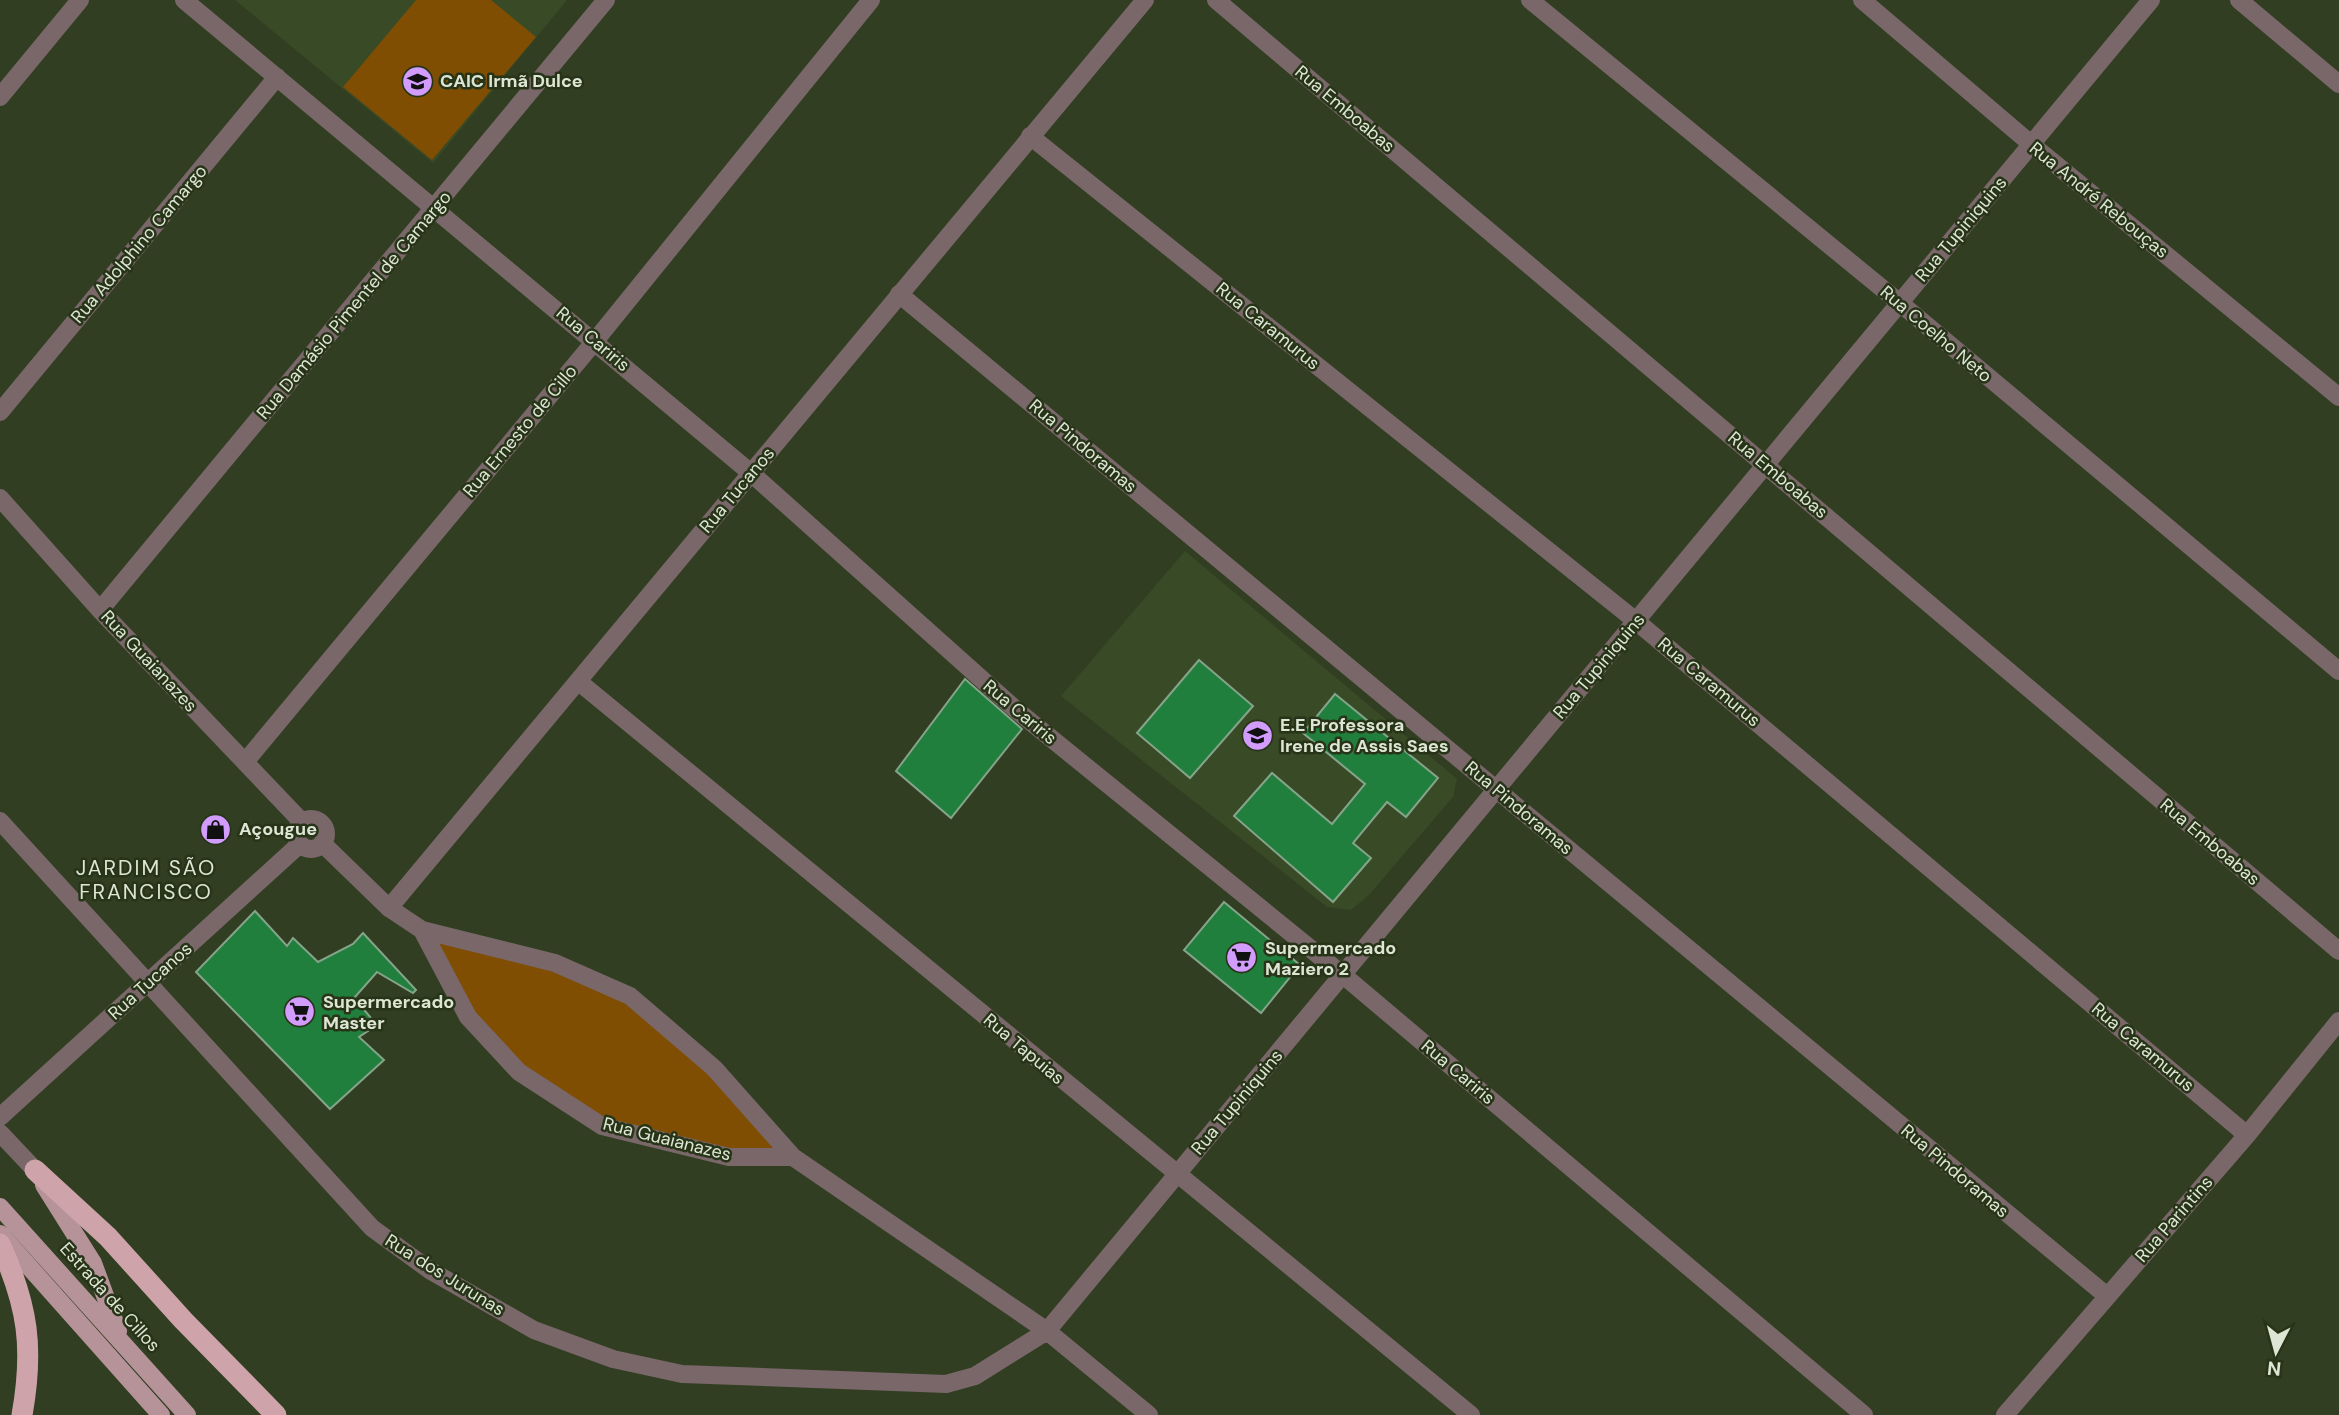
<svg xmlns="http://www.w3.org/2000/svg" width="2339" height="1415" viewBox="0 0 2339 1415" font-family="'DM Sans',sans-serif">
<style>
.built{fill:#394a26}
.green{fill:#7f4e02}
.building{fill:#217f3d;stroke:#85a48a;stroke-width:2}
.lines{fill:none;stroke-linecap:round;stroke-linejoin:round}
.minor{stroke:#796769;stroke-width:18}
.tertiary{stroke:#796769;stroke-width:18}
.primary{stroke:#b69398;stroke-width:18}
.motorway{stroke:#cea4aa;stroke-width:21}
.labels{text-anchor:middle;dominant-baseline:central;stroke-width:5;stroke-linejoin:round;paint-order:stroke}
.poi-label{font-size:18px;font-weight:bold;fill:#dde6d4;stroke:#273418;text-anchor:start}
.street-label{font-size:18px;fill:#dde6d4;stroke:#273418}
.quarter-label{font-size:21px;letter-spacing:2px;fill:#dde6d4;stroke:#273418}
</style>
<rect width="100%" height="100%" fill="#313e22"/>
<path class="built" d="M235,0H567L433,163Z
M1185,551L1457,779L1453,797L1368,896L1351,910L1327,907L1061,696Z"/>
<path class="green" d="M416,0H491L536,37L432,160L343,87Z
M422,930L630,996L793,1157H729L602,1126L519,1072L468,1017Z"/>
<path class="building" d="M1199,660L1253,706L1190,778L1137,733Z
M965,679L1022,729L951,818L896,771Z
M1335,694L1438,778L1406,817L1387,802L1353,843L1371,858L1333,902L1234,816L1272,773L1332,824L1365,784L1303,733Z
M1224,902L1300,965L1261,1013L1184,950Z
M255,911L287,946L293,938L318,962L353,944L363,933L416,990L413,993L377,972L354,998L377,1025L359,1037L384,1060L330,1109L196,972Z"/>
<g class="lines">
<path class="minor" d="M184,0L751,473L1015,709L1343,975L1864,1415
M1216,0L2339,951
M1530,0L1900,303L2339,671
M1862,0L2031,144L2339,397
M0,97L80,0
M1030,136L1636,621L2247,1135
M899,294L2107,1296
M0,412L277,77
M100,610L606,0
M579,682L1471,1415
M245,762L595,341L871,0
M0,821L372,1228L431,1271L534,1330L613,1359L682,1374L946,1384L975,1376L1047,1331L2151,0
M389,908L422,930L555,963L630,996L714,1068L793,1157L1047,1331L1149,1415
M422,930L468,1017L519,1072L602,1126L729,1157H793
M2005,1415L2247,1135L2339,1021"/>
<path class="tertiary" d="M2239,0L2339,84
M0,498L100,610L302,822
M296 834a15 15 0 1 1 30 0a15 15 0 1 1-30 0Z
M322,843L389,908L1145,0
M0,1117L300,844
M0,1133L35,1170"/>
<path class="primary" d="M44,1185L93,1263L118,1331
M0,1207L187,1415
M0,1234L161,1415"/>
<path class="motorway" d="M35,1170L108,1237L183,1320L276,1415
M0,1244C28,1306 34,1348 22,1415"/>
</g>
<defs>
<symbol id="school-disc" viewBox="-11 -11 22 22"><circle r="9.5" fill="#d29cfd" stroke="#273418"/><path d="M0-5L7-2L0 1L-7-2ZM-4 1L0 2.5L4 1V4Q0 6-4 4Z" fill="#111"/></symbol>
<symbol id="shop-disc" viewBox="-11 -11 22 22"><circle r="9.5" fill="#d29cfd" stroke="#273418"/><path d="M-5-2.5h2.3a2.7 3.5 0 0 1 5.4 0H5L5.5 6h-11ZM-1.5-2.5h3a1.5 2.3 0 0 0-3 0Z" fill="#111"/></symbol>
<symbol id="supermarket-disc" viewBox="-11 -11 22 22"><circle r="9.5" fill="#d29cfd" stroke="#273418"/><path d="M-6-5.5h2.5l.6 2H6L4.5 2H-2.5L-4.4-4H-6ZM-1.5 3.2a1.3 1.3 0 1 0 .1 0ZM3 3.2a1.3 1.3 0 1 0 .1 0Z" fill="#111"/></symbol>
</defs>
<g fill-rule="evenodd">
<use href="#school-disc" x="400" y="64" width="35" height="35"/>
<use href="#school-disc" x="1240" y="718" width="35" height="35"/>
<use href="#shop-disc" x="198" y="812" width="35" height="35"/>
<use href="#supermarket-disc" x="1224" y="940" width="35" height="35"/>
<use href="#supermarket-disc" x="282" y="994" width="35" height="35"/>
</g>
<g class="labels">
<g class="poi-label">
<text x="440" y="81">CAIC Irmã Dulce</text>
<text x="1280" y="725">E.E Professora<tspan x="1280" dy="21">Irene de Assis Saes</tspan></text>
<text x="239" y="829">Açougue</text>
<text x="1265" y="948">Supermercado<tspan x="1265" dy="21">Maziero 2</tspan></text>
<text x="323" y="1002">Supermercado<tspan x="323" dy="21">Master</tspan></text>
</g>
<g class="street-label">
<text transform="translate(1345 109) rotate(40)">Rua Emboabas</text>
<text transform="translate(2099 200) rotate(39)">Rua André Rebouças</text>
<text transform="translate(1961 229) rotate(-50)">Rua Tupiniquins</text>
<text transform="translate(139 244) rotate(-50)">Rua Adolphino Camargo</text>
<text transform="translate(354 305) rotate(-50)">Rua Damásio Pimentel de Camargo</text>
<text transform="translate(1268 326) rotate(39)">Rua Caramurus</text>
<text transform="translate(1936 334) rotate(40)">Rua Coelho Neto</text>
<text transform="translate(593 339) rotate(40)">Rua Cariris</text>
<text transform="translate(520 431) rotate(-50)">Rua Ernesto de Cillo</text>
<text transform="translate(1083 446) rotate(40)">Rua Pindoramas</text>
<text transform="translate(1778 475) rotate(40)">Rua Emboabas</text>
<text transform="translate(737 490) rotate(-50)">Rua Tucanos</text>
<text transform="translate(149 661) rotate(47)">Rua Guaianazes</text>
<text transform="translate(1599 666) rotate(-50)">Rua Tupiniquins</text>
<text transform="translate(1709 682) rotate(40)">Rua Caramurus</text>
<text transform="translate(1020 712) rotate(40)">Rua Cariris</text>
<text transform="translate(1519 808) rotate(40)">Rua Pindoramas</text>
<text transform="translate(2210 842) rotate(40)">Rua Emboabas</text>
<text transform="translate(150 981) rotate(-42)">Rua Tucanos</text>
<text transform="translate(2143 1047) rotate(40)">Rua Caramurus</text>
<text transform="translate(1024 1049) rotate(40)">Rua Tapuias</text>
<text transform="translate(1458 1072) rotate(40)">Rua Cariris</text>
<text transform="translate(1237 1102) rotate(-50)">Rua Tupiniquins</text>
<text transform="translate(667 1139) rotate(14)">Rua Guaianazes</text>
<text transform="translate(1955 1171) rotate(40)">Rua Pindoramas</text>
<text transform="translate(2174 1219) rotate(-49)">Rua Parintins</text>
<text transform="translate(445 1275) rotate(32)">Rua dos Jurunas</text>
<text transform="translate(110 1297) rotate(48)">Estrada de Cillos</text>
</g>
<g class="quarter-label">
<text x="146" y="868">JARDIM SÃO<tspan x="146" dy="24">FRANCISCO</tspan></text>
</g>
</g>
<g transform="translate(2276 1352) rotate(186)" stroke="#273418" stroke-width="5" paint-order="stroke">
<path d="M0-5L12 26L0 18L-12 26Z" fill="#dde6d4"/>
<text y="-10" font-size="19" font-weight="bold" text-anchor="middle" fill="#dde6d4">N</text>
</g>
</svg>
